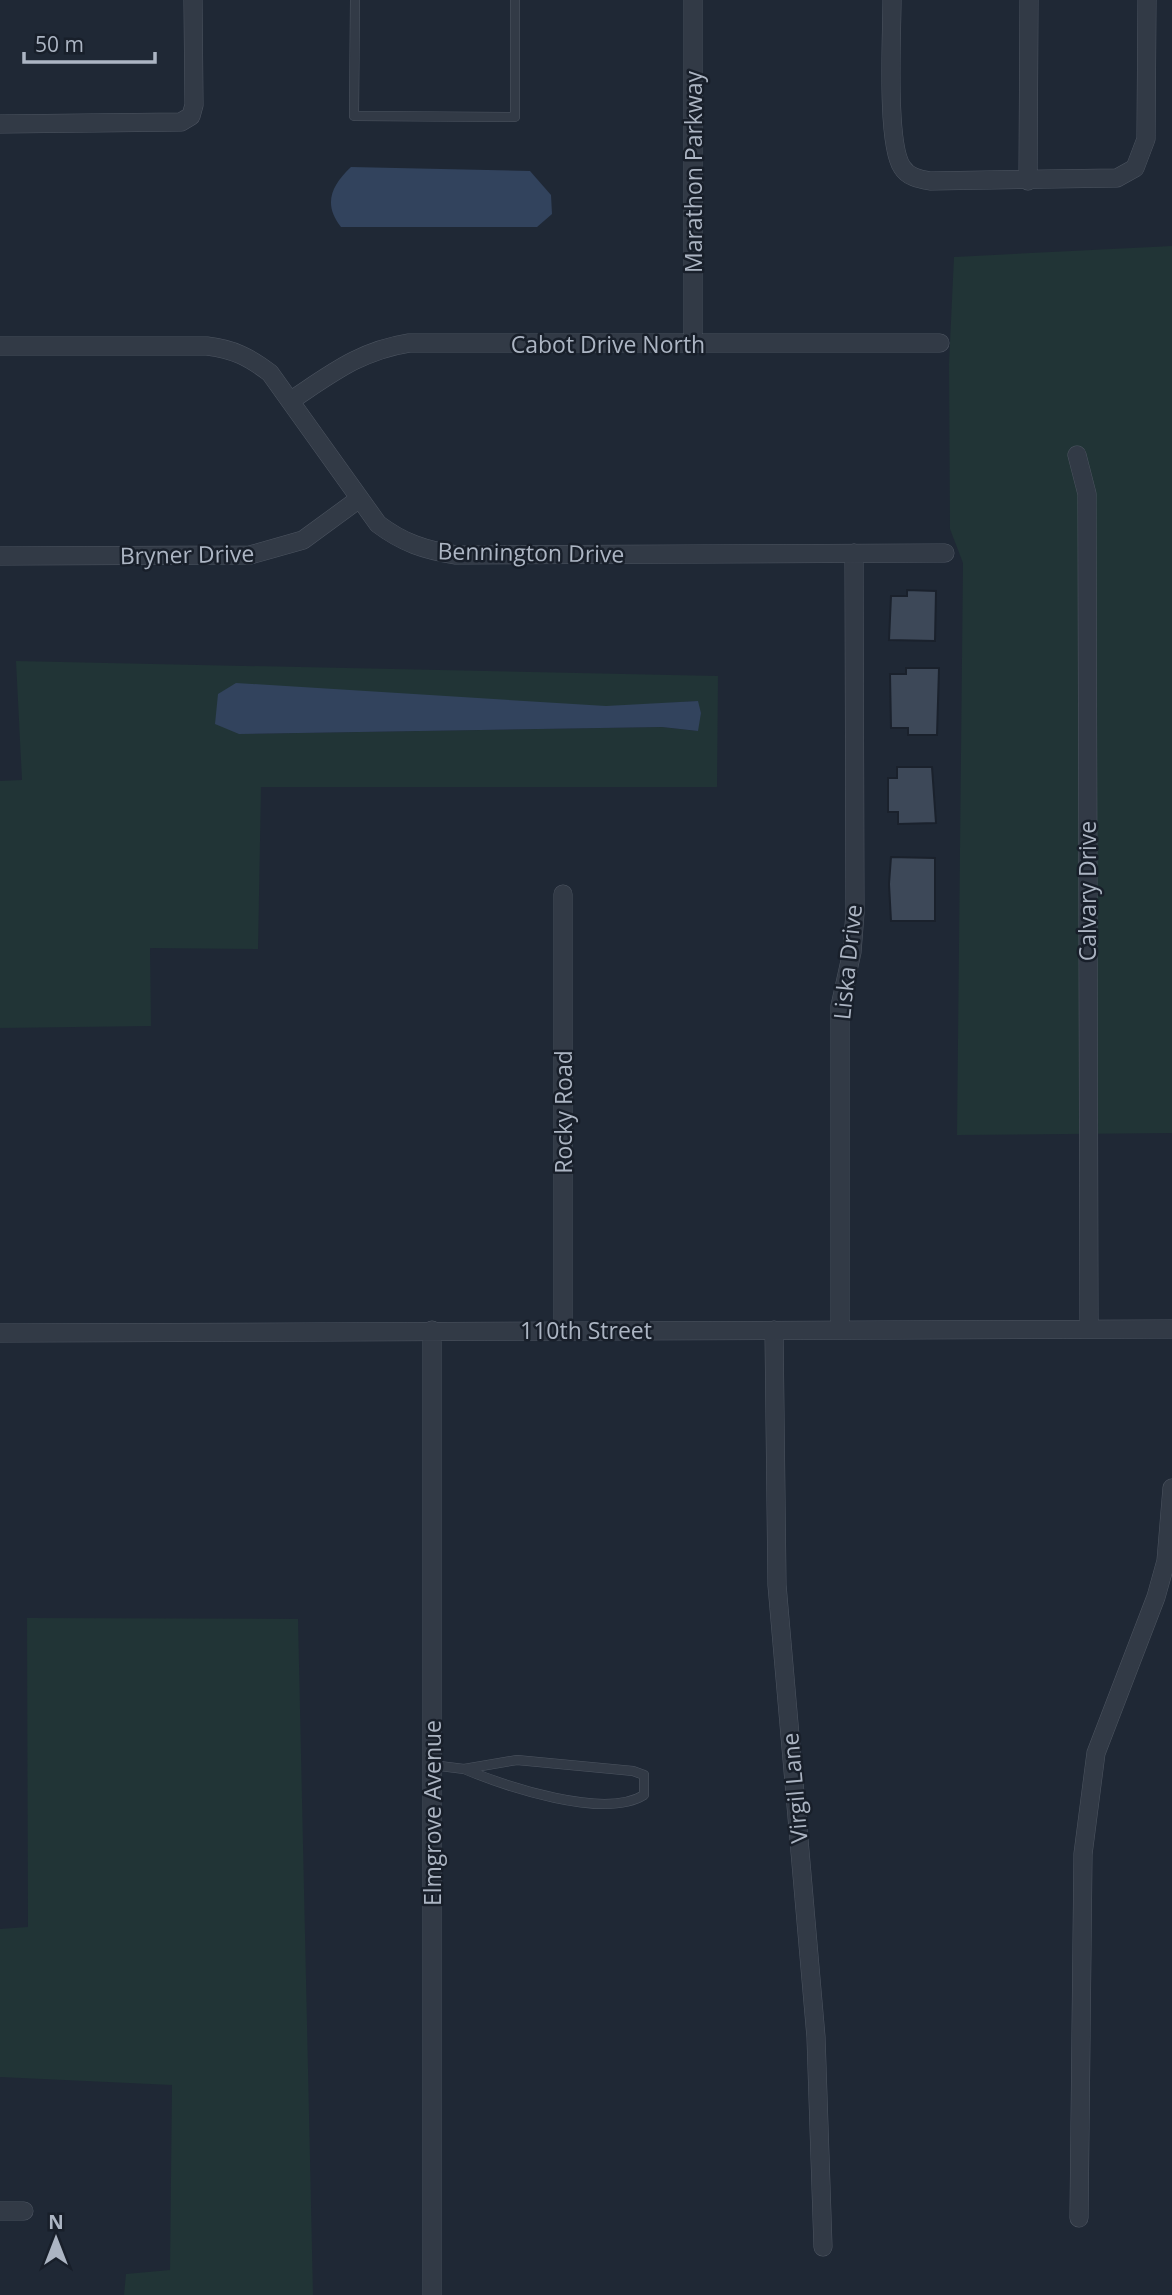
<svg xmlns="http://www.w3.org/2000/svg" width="1172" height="2295" viewBox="0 0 1172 2295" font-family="'Open Sans',sans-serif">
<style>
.green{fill:#213436;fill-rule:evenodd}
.water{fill:#32435d}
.building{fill:#3d4858;stroke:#1a212c;stroke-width:2}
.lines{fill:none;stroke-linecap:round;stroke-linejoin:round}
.service-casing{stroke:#4d5561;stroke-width:10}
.minor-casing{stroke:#4d5561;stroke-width:19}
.service{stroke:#323a46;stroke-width:9}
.minor{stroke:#323a46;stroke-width:18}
.labels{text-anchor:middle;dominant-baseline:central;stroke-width:5;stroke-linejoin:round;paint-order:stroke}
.street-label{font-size:23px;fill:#acb5c3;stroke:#181f2a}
</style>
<rect width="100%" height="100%" fill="#1f2835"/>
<path class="green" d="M1172,246V1133L957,1135L963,563L950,529L949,364L954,257Z
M16,661L718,676L717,787H261L258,949L150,948L151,1026L0,1028V781L22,780ZM697,701L701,713L697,731L662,727L240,734Z
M27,1618L298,1619L313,2295H124L126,2274L170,2270L172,2085L0,2077V1929L28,1927Z"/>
<path class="water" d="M351,167L530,171L551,195L552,214L537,227H341C323,204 331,186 351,167Z
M236,683L606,706L698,701L701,713L698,731L662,727L239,734L215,724L218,694Z"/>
<path class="building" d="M907,590L936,591L935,641L889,640L891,596H907Z
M906,668H939L937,735H908V728H891L890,674H906Z
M897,767H932L936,823L898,824V812H888V778H897Z
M891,857L935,858V921H891L889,884Z"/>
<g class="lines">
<defs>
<path id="service" d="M355,0L354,116L515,117V0
M432,1765L464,1769L517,1760L633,1771L644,1775V1795C604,1820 505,1786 464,1769"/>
<path id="minor" d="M892,0C892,34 886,143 902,167C908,177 919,179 930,181L1117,178L1135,168L1146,139L1147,0
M0,124L181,122L191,116L194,105L193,0
M1028,181L1029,0
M693,344V0
M0,346H207C233,349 249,357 270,373L378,524C403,543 425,550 456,555L945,553
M290,401C331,374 359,351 409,343H940
M1077,455L1087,494L1089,1329
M0,556L250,555L303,540L359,499
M563,894V1330
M840,1329V1006L852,952L855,913L854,553
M774,1330L777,1585L816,2037L823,2247
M0,1333L1172,1329
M0,2211H24
M1079,2218L1083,1854L1096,1753L1156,1597L1166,1561L1172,1488
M432,2295V1330"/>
</defs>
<use href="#service" class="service-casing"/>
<use href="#minor" class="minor-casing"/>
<use href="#service" class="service"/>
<use href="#minor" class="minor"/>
</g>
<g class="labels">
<g class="street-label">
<text transform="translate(693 172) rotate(-90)">Marathon Parkway</text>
<text x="608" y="344">Cabot Drive North</text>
<text transform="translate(531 552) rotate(1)">Bennington Drive</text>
<text transform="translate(187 554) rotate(-1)">Bryner Drive</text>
<text transform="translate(1087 891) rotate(-90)">Calvary Drive</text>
<text transform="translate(847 962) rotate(-84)">Liska Drive</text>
<text transform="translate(563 1112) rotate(-90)">Rocky Road</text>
<text x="586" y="1330">110th Street</text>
<text transform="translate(794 1788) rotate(-95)">Virgil Lane</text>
<text transform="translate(432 1813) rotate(-90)">Elmgrove Avenue</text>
</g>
</g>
<g transform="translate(56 2239)" stroke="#181f2a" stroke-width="5" paint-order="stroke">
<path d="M0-5L12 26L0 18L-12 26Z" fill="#acb5c3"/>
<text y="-10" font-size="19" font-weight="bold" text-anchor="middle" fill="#acb5c3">N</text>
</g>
<path d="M24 52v10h131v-10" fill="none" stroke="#acb5c3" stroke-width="3.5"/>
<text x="35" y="52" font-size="21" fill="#acb5c3" stroke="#181f2a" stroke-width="5" paint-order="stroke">50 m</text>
</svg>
